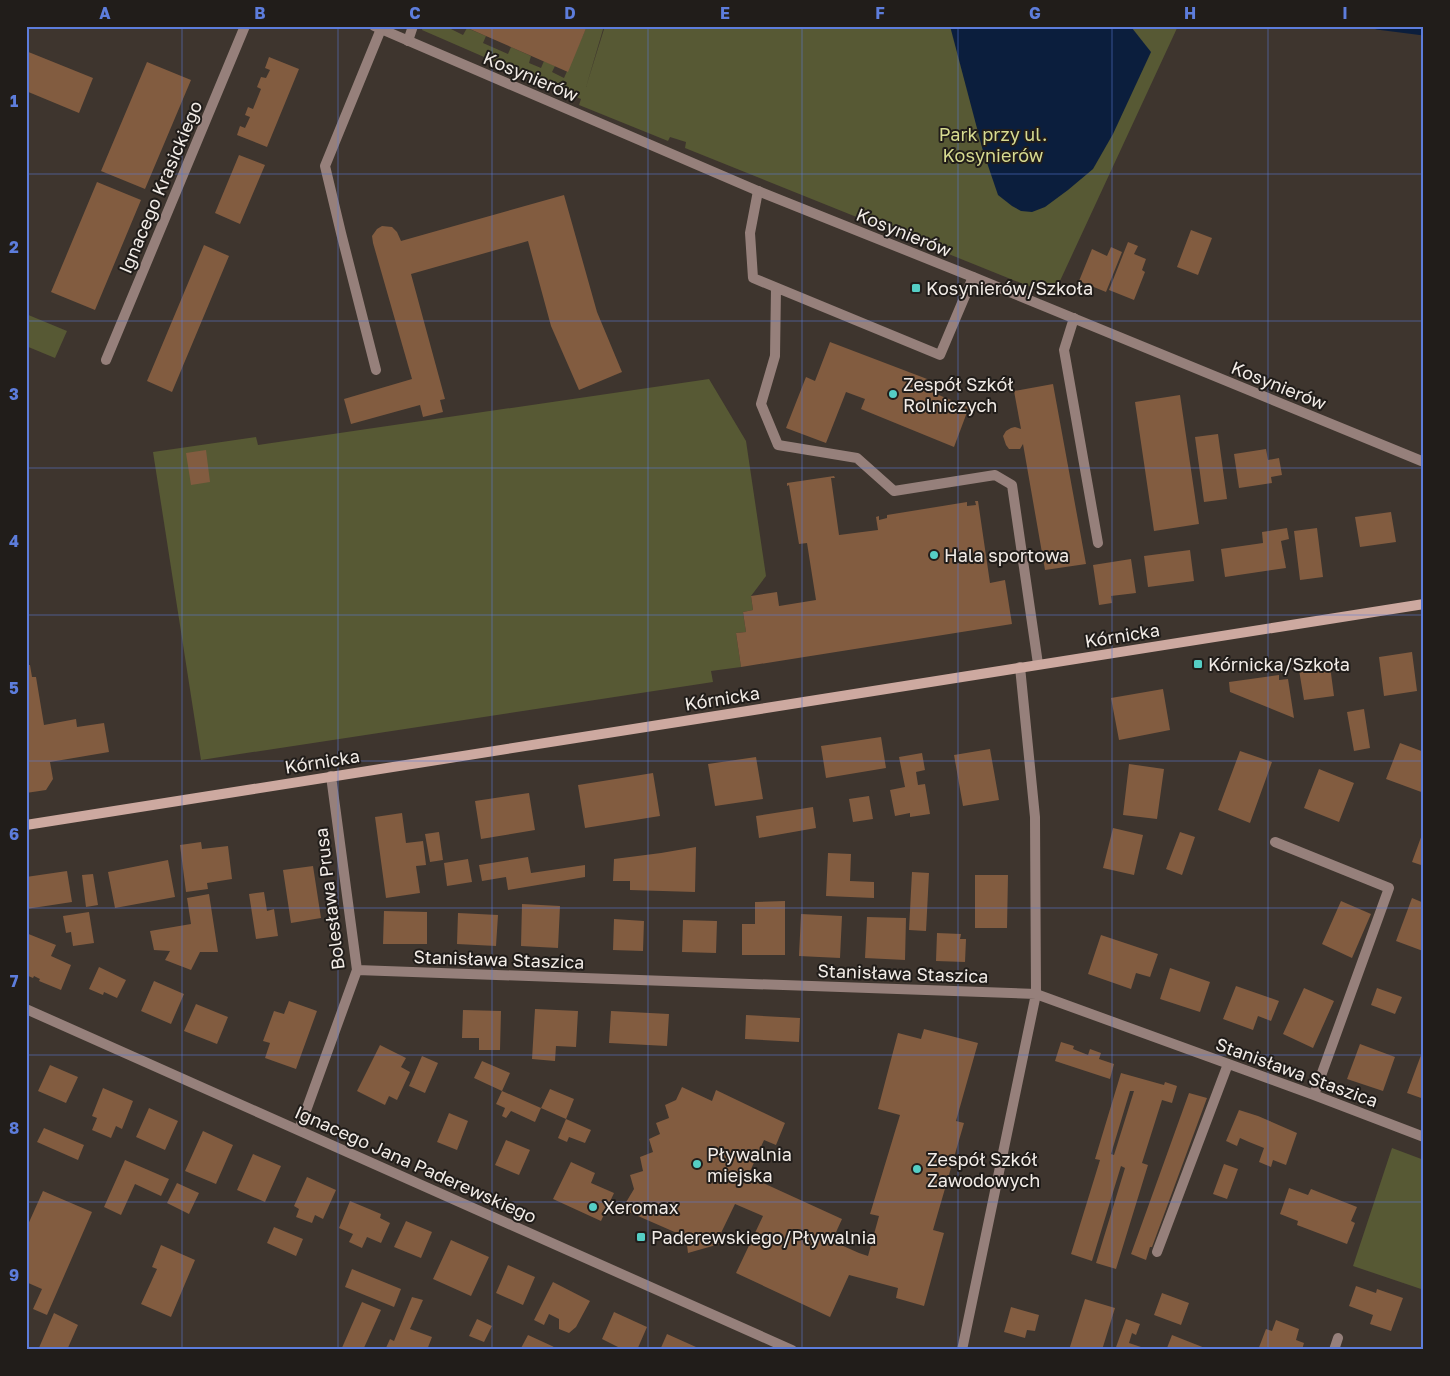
<svg xmlns="http://www.w3.org/2000/svg" width="1450" height="1376" viewBox="0 0 1450 1376" font-family="'Golos Text',sans-serif">
<style>
.green{fill:#575934}
.water{fill:#0b1e3d}
.lines{fill:none;stroke-linecap:round;stroke-linejoin:round}
.stream{stroke:#0b1e3d;stroke-width:7}
.building{fill:#825c40;fill-rule:evenodd}
.lane{stroke:#96807b;stroke-width:10}
.street{stroke:#96807b;stroke-width:10}
.secondary{stroke:#cda9a0;stroke-width:10}
.grid{fill:none;stroke:#5d7ddc;stroke-width:1;stroke-opacity:0.55}
.poi-dot{fill:#55cec5;stroke:#211d1a;stroke-width:2}
.labels{text-anchor:middle;dominant-baseline:central;stroke-width:4;stroke-linejoin:round;paint-order:stroke}
.street-label{font-size:18px;fill:#f2ece7;stroke:#211d1a}
.park-label{font-size:18px;fill:#d7db91;stroke:#211d1a}
.poi-label{font-size:18px;fill:#f2ece7;stroke:#211d1a;text-anchor:start}
.neatline{fill:none;stroke:#5d7ddc;stroke-width:2}
.grid-label{font-size:16px;text-anchor:middle;font-weight:bold;fill:#5d7ddc}
</style>
<rect width="100%" height="100%" fill="#3e352e"/>
<path class="green" d="M423,26H452L451,29L463,35L467,28L486,36L483,43L508,54L511,47L531,56L529,63L541,68L544,61L555,66L552,72L564,78L587,26H604L586,87L605,26H1178L1053,296L685,148L686,142L670,137L668,141L579,105L581,99L422,30Z
M26,314L67,331L55,358L26,346Z
M709,379L746,441L766,576L751,596L753,610L743,612L746,632L736,633L741,667L711,671L713,682L201,760L153,452L256,437L258,445Z
M1392,1148L1424,1160V1290L1353,1266Z"/>
<path class="water" d="M950,26H1104L1132,28L1151,52L1113,134L1093,169L1068,190L1045,207L1032,212L1021,211L1012,206L998,195L983,151Z"/>
<g class="lines">
<path class="stream" d="M1377,26L1424,32"/>
</g>
<path class="building" d="M463,26H587L568,72Z
M26,51L93,78L79,113L26,91Z
M269,57L299,69L267,147L237,135L240,126L245,128L250,117L245,115L248,107L253,109L261,89L257,87L261,77L266,78L270,70L265,68Z
M147,62L191,80L145,189L101,171Z
M239,155L265,165L240,224L215,213Z
M97,182L141,200L95,310L51,292Z
M564,195L597,312L622,372L579,390L551,326L528,241L411,274L445,399L440,400L443,412L423,417L420,405L351,424L344,399L412,379L373,243L372,236L377,229L382,226L392,227L397,232L401,241Z
M1191,230L1212,238L1198,275L1177,267Z
M1128,242L1138,246L1134,254L1146,259L1142,270L1145,272L1134,300L1109,290Z
M204,245L229,256L172,392L147,381Z
M1111,247L1122,252L1106,292L1079,281L1092,249L1107,256Z
M830,342L935,382L931,392L969,407L954,447L861,409L865,399L846,392L826,443L786,428L806,377L815,381Z
M1053,384L1086,564L1045,570L1023,444L1020,449H1009L1006,445L1003,436L1006,431L1011,428L1015,427L1021,429L1014,391Z
M1180,395L1199,524L1154,531L1135,402Z
M1218,434L1227,499L1204,502L1195,437Z
M1266,449L1268,460L1279,458L1282,475L1271,477L1272,483L1239,488L1234,454Z
M206,450L210,482L191,485L186,453Z
M834,476L835,478H831L839,535L878,530L876,517L879,516V520L887,518V515L967,502V506L976,505L975,501H978L990,583L1005,580L1012,624L741,667L736,633L746,632L743,612L753,610L751,596L777,592L779,606L816,600L807,543L799,544L789,485L787,486V483Z
M1391,512L1396,542L1360,547L1355,517Z
M1287,528L1289,539L1281,541L1286,568L1225,577L1221,549L1263,543L1262,532Z
M1317,528L1323,577L1300,580L1294,531Z
M1190,550L1194,581L1148,587L1144,556Z
M1131,559L1136,593L1111,596L1112,603L1099,605L1093,565Z
M1412,652L1417,691L1384,696L1379,657Z
M26,665H30L32,677H36L44,725L76,719L77,727L104,723L109,752L50,762L53,779L46,790L26,793Z
M1330,666L1334,696L1304,700L1299,670Z
M1279,675V680L1288,679L1294,718L1230,692L1229,682Z
M1163,689L1170,730L1119,740L1111,698Z
M1364,709L1370,748L1354,751L1347,712Z
M881,737L886,768L826,778L821,746Z
M1400,743L1424,752V793L1386,779Z
M990,749L999,800L963,806L954,755Z
M1240,751L1272,762L1250,823L1218,810Z
M922,753L925,770L916,772L918,785L925,784L930,814L910,817V813L895,816L890,790L905,787L899,757Z
M756,757L763,799L715,806L708,764Z
M1129,764L1164,769L1157,819L1123,815Z
M1319,769L1354,783L1339,822L1304,808Z
M653,773L660,816L585,828L578,785Z
M529,793L535,830L481,839L475,801Z
M869,796L873,819L853,822L849,799Z
M813,807L816,828L759,838L756,816Z
M402,813L406,843L423,841L426,865L416,866L420,893L386,898L375,817Z
M1113,828L1143,835L1134,875L1103,868Z
M1424,829V866L1412,862Z
M439,832L443,860L430,862L425,834Z
M1180,832L1195,837L1182,875L1166,869Z
M201,842L202,849L228,846L232,879L207,883L208,889L186,892L180,845Z
M696,847L695,892L630,890V881H613L614,859L661,853Z
M828,853L851,854L850,881L874,882V898L826,896Z
M528,857L531,873L585,865V877L508,890L506,877L482,881L479,865Z
M468,859L472,882L447,886L444,863Z
M168,860L175,897L115,908L108,872Z
M313,866L321,918L291,923L283,870Z
M67,871L72,902L26,909V877Z
M912,872L929,873L926,931L909,930Z
M93,874L98,905L86,907L82,875Z
M975,875H1008L1007,928H975Z
M264,892L267,911L274,909L278,936L256,939L249,894Z
M209,894L218,952H200L191,970L165,960L170,951L154,950L150,931L191,924L187,898Z
M1412,898L1424,903V949L1423,951L1396,941Z
M785,901V955H742V924H755V902Z
M1341,901L1371,914L1352,958L1322,944Z
M522,904L560,906L558,948L521,946Z
M384,911L427,912V944H383Z
M89,912L94,943L73,946L71,932L66,933L63,916Z
M458,913L498,915L496,946L457,944Z
M801,914L842,916L840,958L799,956Z
M867,917L906,918L905,960L865,958Z
M614,919L644,921L643,951L613,950Z
M683,920L717,921L716,953L682,952Z
M26,933L56,945L51,956L71,965L61,990L39,981L40,979L34,976L33,978L26,975Z
M937,933L961,934L960,939H966L965,962L936,961Z
M1101,935L1158,954L1150,977L1136,973L1131,989L1088,974Z
M99,967L126,980L117,998L104,992L103,995L89,989Z
M1170,968L1210,982L1200,1012L1160,999Z
M154,981L184,994L171,1024L141,1011Z
M1236,986L1279,1001L1271,1021L1258,1016L1253,1030L1223,1019Z
M1304,988L1334,1001L1313,1048L1283,1034Z
M1377,988L1402,997L1395,1014L1371,1005Z
M289,1001L317,1011L296,1069L265,1058L270,1043L263,1041L274,1011L284,1014Z
M196,1004L228,1017L217,1044L184,1031Z
M535,1009L578,1011L576,1047L556,1046L555,1061L532,1059Z
M463,1010L501,1011L500,1050H479V1038H462Z
M611,1011L669,1014L667,1046L609,1043Z
M746,1015L800,1018L799,1042L745,1039Z
M924,1029L978,1043L956,1121L964,1123L933,1230L944,1233L924,1306L896,1298L898,1288L849,1275L830,1317L736,1273L763,1216L735,1204L721,1233L723,1243L688,1253L686,1237L622,1209L634,1189L630,1175L643,1171L640,1157L653,1152L649,1139L660,1134L656,1123L669,1118L665,1105L676,1100L682,1087L712,1101L716,1090L785,1123L776,1145L764,1140L748,1176L842,1219L832,1241L859,1253L868,1256L879,1216L870,1214L900,1115L878,1109L898,1033L921,1039Z
M1061,1042L1074,1046L1073,1049L1088,1055L1090,1049L1101,1053L1099,1059L1114,1064L1110,1079L1055,1061Z
M1360,1044L1395,1057L1383,1091L1347,1079Z
M380,1045L406,1058L401,1067L410,1072L397,1100L389,1096L385,1105L357,1091Z
M1424,1047V1099L1407,1093Z
M422,1056L438,1063L425,1093L409,1086Z
M482,1061L510,1073L502,1091L474,1078Z
M50,1065L78,1077L66,1103L38,1091Z
M1121,1073L1164,1085L1165,1082L1177,1086L1172,1103L1162,1100L1142,1163L1148,1165L1116,1269L1096,1263L1125,1168L1121,1166L1092,1261L1071,1254L1100,1160L1095,1159ZM1130,1091H1134L1114,1155L1111,1154Z
M103,1088L133,1101L122,1129L116,1126L111,1138L92,1130L97,1118L92,1116Z
M550,1089L574,1099L566,1119L541,1108Z
M502,1091L541,1108L535,1122L511,1111L506,1118L502,1116L505,1108L496,1104Z
M1189,1093L1207,1098L1152,1247H1150L1146,1260L1131,1254Z
M149,1108L178,1121L165,1150L136,1137Z
M1239,1110L1258,1116L1297,1133L1286,1165L1273,1160L1271,1167L1259,1162L1264,1148L1249,1142L1240,1138L1237,1146L1226,1141Z
M449,1113L468,1121L457,1150L437,1142Z
M566,1119L591,1130L585,1143L569,1137L567,1142L558,1138Z
M44,1128L84,1145L78,1160L37,1142Z
M203,1131L233,1145L216,1184L185,1171Z
M506,1140L530,1150L519,1175L495,1165Z
M253,1154L281,1166L265,1202L237,1190Z
M125,1160L169,1179L161,1196L135,1184L121,1215L104,1207Z
M571,1162L595,1173L591,1183L614,1193L601,1221L553,1199Z
M1224,1164L1238,1169L1227,1199L1213,1194Z
M307,1177L336,1190L323,1219L315,1215L312,1223L296,1217L299,1209L294,1206Z
M177,1183L199,1193L189,1214L167,1203Z
M1289,1188L1308,1195L1311,1189L1357,1207L1351,1221L1355,1223L1347,1244L1297,1225L1298,1221L1280,1214Z
M43,1191L92,1212L47,1315L33,1309L42,1289L26,1282V1229Z
M350,1201L381,1214L380,1218L390,1223L381,1243L367,1237L362,1248L349,1242L353,1234L339,1228Z
M406,1221L432,1232L421,1258L394,1247Z
M274,1227L303,1239L296,1256L267,1243Z
M451,1240L489,1257L471,1296L433,1279Z
M161,1245L195,1260L171,1317L141,1304L157,1269L152,1267Z
M508,1265L535,1277L523,1305L496,1293Z
M352,1269L401,1289L394,1307L345,1287Z
M553,1282L590,1301L576,1327L569,1333L559,1329V1319L549,1314L544,1325L534,1320Z
M1356,1286L1376,1293L1377,1289L1403,1298L1391,1331L1370,1324L1373,1315L1349,1306Z
M1162,1293L1189,1303L1181,1325L1154,1315Z
M412,1297L423,1300L410,1329L432,1337L427,1350H408L403,1348L402,1350H385L390,1339L394,1341Z
M1085,1299L1115,1308L1102,1350H1069Z
M362,1302L381,1310L363,1350H341Z
M1011,1307L1039,1315L1035,1331L1027,1330L1025,1338L1004,1332Z
M614,1312L647,1327L637,1350H624L602,1339Z
M54,1313L78,1325L67,1350H38Z
M477,1319L492,1326L484,1342L469,1336Z
M1126,1319L1140,1324L1136,1335L1132,1333L1129,1343L1144,1348V1350H1115Z
M1276,1320L1299,1329L1296,1340L1304,1343L1302,1350H1258L1266,1329L1272,1331Z
M667,1334L696,1347L694,1350H660Z
M528,1335L552,1346L559,1350H520Z
M1172,1335L1210,1350H1173L1167,1348Z"/>
<g class="lines">
<path class="lane" d="M408,41L413,26
M758,191L750,233L753,278L940,355L973,277
M776,288L775,356L761,404L778,445L857,458L894,491L995,475L1012,485L1038,664
M1074,318L1064,350L1098,543
M376,370L341,233L325,166L381,29"/>
<path class="street" d="M374,26L758,191L973,277L1424,462
M106,360L245,26
M1275,842L1389,888L1314,1095
M357,970L1036,994L1314,1095L1424,1137
M26,1009L792,1350
M299,1130L357,970L331,776
M1157,1252L1228,1064
M962,1350L1036,994L1035,817L1020,667
M1334,1350L1338,1338"/>
<path class="secondary" d="M26,825L1424,604"/>
</g>
<path class="grid" d="M182,26V1350M338,26V1350M492,26V1350M648,26V1350M802,26V1350M958,26V1350M1112,26V1350M1268,26V1350M26,174H1424M26,321H1424M26,468H1424M26,615H1424M26,761H1424M26,908H1424M26,1055H1424M26,1202H1424"/>
<g class="poi-dot">
<rect x="911" y="283" width="10" height="10" rx="2.5"/>
<circle cx="893" cy="394" r="5"/>
<circle cx="934" cy="555" r="5"/>
<rect x="1193" y="659" width="10" height="10" rx="2.5"/>
<circle cx="697" cy="1164" r="5"/>
<circle cx="917" cy="1169" r="5"/>
<circle cx="593" cy="1207" r="5"/>
<rect x="636" y="1232" width="10" height="10" rx="2.5"/>
</g>
<g class="labels">
<g class="street-label">
<text transform="translate(531 76) rotate(23)">Kosynierów</text>
<text transform="translate(160 187) rotate(-67)">Ignacego Krasickiego</text>
<text transform="translate(904 232) rotate(22)">Kosynierów</text>
<text transform="translate(1279 385) rotate(22)">Kosynierów</text>
<text transform="translate(1122 635) rotate(-9)">Kórnicka</text>
<text transform="translate(722 698) rotate(-9)">Kórnicka</text>
<text transform="translate(322 761) rotate(-9)">Kórnicka</text>
<text transform="translate(329 899) rotate(-97)">Bolesława Prusa</text>
<text transform="translate(499 959) rotate(2)">Stanisława Staszica</text>
<text transform="translate(903 973) rotate(2)">Stanisława Staszica</text>
<text transform="translate(1297 1072) rotate(20)">Stanisława Staszica</text>
<text transform="translate(416 1164) rotate(24)">Ignacego Jana Paderewskiego</text>
</g>
<g class="park-label">
<text x="993" y="134">Park przy ul.<tspan x="993" dy="21">Kosynierów</tspan></text>
</g>
<g class="poi-label">
<text x="926" y="288">Kosynierów/Szkoła</text>
<text x="903" y="384">Zespół Szkół<tspan x="903" dy="21">Rolniczych</tspan></text>
<text x="944" y="555">Hala sportowa</text>
<text x="1208" y="664">Kórnicka/Szkoła</text>
<text x="707" y="1154">Pływalnia<tspan x="707" dy="21">miejska</tspan></text>
<text x="927" y="1159">Zespół Szkół<tspan x="927" dy="21">Zawodowych</tspan></text>
<text x="603" y="1207">Xeromax</text>
<text x="651" y="1237">Paderewskiego/Pływalnia</text>
</g>
</g>
<rect width="1450" height="1376" fill="none" stroke="#211d1a" stroke-width="55"/>
<rect x="28" y="28" width="1394" height="1320" class="neatline"/>
<g class="grid-label">
<text x="105" y="19">A</text>
<text x="260" y="19">B</text>
<text x="415" y="19">C</text>
<text x="570" y="19">D</text>
<text x="725" y="19">E</text>
<text x="880" y="19">F</text>
<text x="1035" y="19">G</text>
<text x="1190" y="19">H</text>
<text x="1345" y="19">I</text>
<text x="14" y="107">1</text>
<text x="14" y="253">2</text>
<text x="14" y="400">3</text>
<text x="14" y="547">4</text>
<text x="14" y="694">5</text>
<text x="14" y="840">6</text>
<text x="14" y="987">7</text>
<text x="14" y="1134">8</text>
<text x="14" y="1281">9</text>
</g>
</svg>
